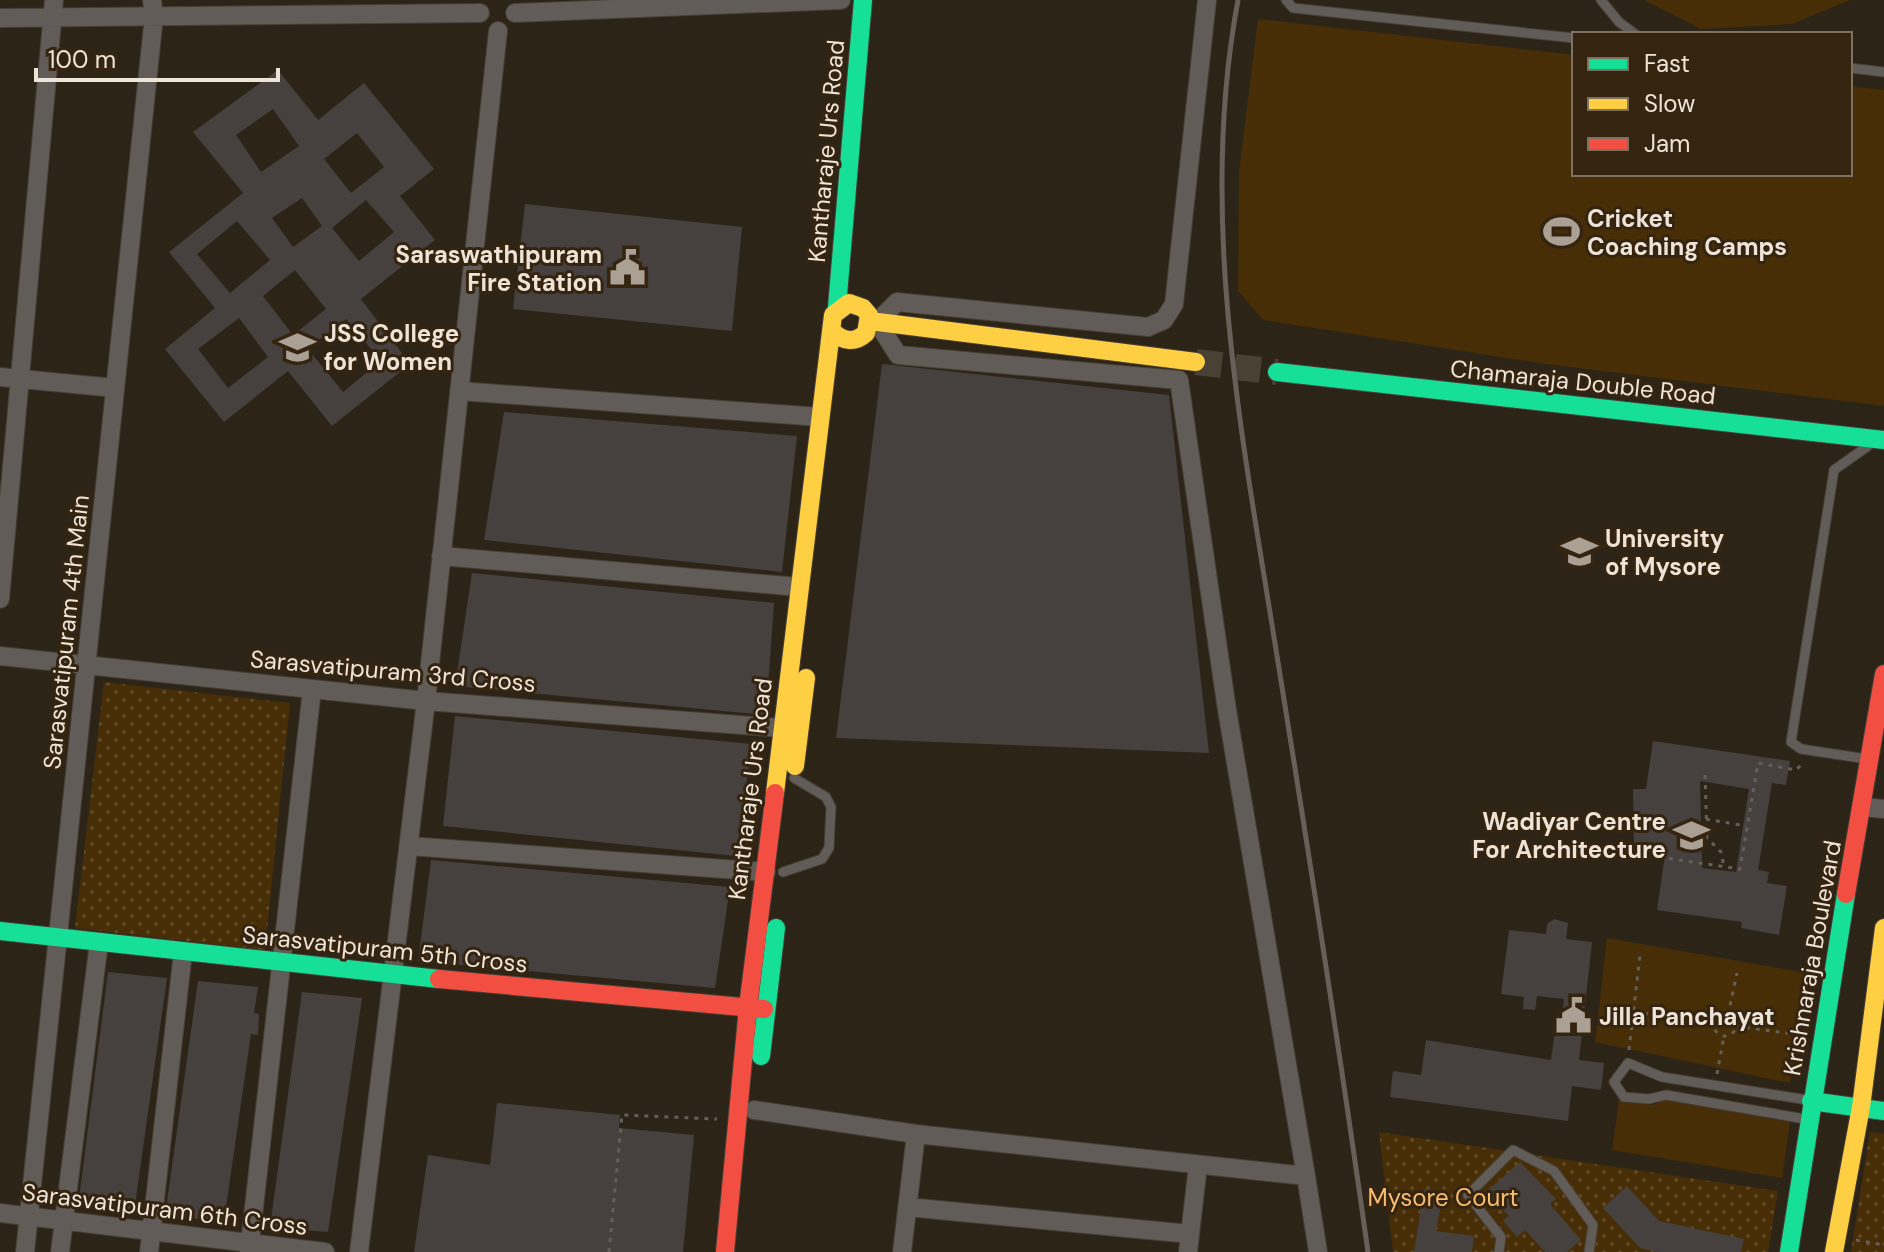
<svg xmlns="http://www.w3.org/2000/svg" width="1884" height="1252" viewBox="0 0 1884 1252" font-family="'DM Sans',sans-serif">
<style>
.park{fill:url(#park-dots)}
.garden{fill:#472e07}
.building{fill:#46413f;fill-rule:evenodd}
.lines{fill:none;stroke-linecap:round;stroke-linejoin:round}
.secondary-tunnel{stroke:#4a4135;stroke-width:26;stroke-dasharray:26 13;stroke-linecap:butt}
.lane-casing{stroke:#463e34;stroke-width:11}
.street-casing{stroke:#463e34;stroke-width:20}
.fast-casing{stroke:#463e34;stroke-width:20}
.slow-casing{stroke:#463e34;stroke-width:20}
.jam-casing{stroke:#463e34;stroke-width:20}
.path{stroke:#645f58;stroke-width:3;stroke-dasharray:4 6;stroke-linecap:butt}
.lane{stroke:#615c57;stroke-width:9}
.street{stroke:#615c57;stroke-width:18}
.fast{stroke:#16e098;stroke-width:18}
.slow{stroke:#ffcf43;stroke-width:18}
.jam{stroke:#f24e42;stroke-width:18}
.rail{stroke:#666059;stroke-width:5}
.labels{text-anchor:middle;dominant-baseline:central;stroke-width:6;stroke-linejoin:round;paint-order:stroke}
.street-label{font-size:24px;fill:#eee3d7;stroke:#352510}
.poi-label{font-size:24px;font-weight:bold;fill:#eee3d7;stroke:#352510;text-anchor:start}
.park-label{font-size:24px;fill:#f9bd70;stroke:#352510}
</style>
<defs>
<pattern id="park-dots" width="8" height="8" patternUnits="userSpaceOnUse" patternTransform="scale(2)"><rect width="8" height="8" fill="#472e07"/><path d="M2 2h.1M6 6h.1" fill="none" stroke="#624c2a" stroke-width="1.8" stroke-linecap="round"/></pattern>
</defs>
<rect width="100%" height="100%" fill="#2d2418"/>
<path class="park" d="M104,682L290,703L265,950L75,928Z
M1379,1132L1778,1191L1768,1252H1393Z
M1870,1132L1884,1134V1252H1851Z"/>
<path class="garden" d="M1644,0H1850L1792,24L1701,29Z
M1258,19L1574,55V174H1850V86L1884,90V406L1546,364L1263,320L1238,291L1239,172Z
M1607,938L1807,973L1790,1083L1595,1042Z
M1619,1100L1652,1105L1667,1100L1790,1122L1782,1178L1612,1150Z"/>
<path class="building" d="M278,70L318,120L364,83L434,169L400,196L435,240L361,299L410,364L332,426L288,371L224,422L165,349L215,308L169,252L243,193L193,132ZM273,109L299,146L261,172L236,135ZM357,133L384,167L351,193L324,159ZM302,198L322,226L293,247L272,218ZM366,200L394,232L359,261L332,228ZM237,221L270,260L230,293L197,254ZM295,270L326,309L293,335L263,296ZM239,318L268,357L228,388L198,349ZM346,319L381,361L343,392L308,349Z
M525,204L742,227L732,331L513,309Z
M882,364L1169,395L1209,753L836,738Z
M504,412L797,436L782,572L484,540Z
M472,573L774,603L766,715L455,686Z
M455,716L752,744L736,856L443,826Z
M1653,741L1790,761L1786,785L1772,783L1758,870L1769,872L1767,883L1787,886L1779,935L1741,928L1742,922L1657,910L1666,848H1634L1633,789H1646ZM1700,781L1749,789L1736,872L1702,868Z
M431,860L730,887L715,988L418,961Z
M1554,919L1568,923L1566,939L1592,942L1579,1060L1604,1063L1601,1090L1572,1086L1568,1121L1390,1097L1393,1071L1421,1075L1426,1040L1551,1060L1556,1023H1561L1564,999L1537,996L1535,1010L1523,1009L1524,997L1501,994L1509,930L1546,934L1547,924Z
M108,972L167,978L134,1212L78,1207Z
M198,981L258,987L254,1013L259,1014L258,1035L251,1034L224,1221L165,1216Z
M302,992L362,998L328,1232L270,1227Z
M497,1103L620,1115L619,1128L694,1135L683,1252H414L428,1155L490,1165Z
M1520,1162L1556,1199L1550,1204L1581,1240L1567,1252H1545L1525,1230L1517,1237L1503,1221L1509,1216L1487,1191Z
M1627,1186L1659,1221L1744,1239L1741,1252H1658L1640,1248L1603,1208Z
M1424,1189L1443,1192L1436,1231L1474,1236L1472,1252H1414Z"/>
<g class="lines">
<path class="secondary-tunnel" d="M1196,362L1277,372"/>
<defs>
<path id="lane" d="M1286,0L1293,8L1574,38
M1601,0L1619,22L1635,34
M1850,68L1884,72
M1867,759L1801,749L1791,742L1834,470L1868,446
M783,872L822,859L829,848L831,807L826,797L794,778
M1805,1119L1666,1095L1649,1099L1624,1097L1614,1082L1628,1063L1662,1077L1808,1100
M1499,1252L1501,1237L1468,1195L1513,1150L1554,1171L1593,1225L1589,1252"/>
<path id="street" d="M1207,0L1174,304L1164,320L1148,327L897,302L877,322L898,355L1179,380L1227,710L1306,1176
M515,13L841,0
M0,18L480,13
M0,377L115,388
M459,391L820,417
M441,556L799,587
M0,599L54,0
M0,656L426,701L794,729
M1863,807L1884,809
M409,846L766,872
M754,1110L916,1134L1306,1176L1318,1252
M907,1207L1190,1234
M0,1213L325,1252
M25,1252L154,16L152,0
M60,1252L99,942
M149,1252L183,952
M249,1252L312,689
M359,1252L426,701L498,31
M902,1252L916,1134
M1188,1252L1198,1165"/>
<path id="fast" d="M837,307L863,0
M1277,372L1884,440
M0,931L439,979
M761,1056L776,928
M1811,1101L1884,1111
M1789,1252L1846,894"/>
<path id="slow" d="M870,321L1196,362
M795,766L806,678
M775,793L833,315L849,303L863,308L869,315L866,333C855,343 844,342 833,332
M1834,1252L1861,1107L1884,928"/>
<path id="jam" d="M1846,894L1884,674
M439,979L764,1009
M725,1252L748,1007L775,793"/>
</defs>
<use href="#lane" class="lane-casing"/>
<use href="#street" class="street-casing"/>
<use href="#fast" class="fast-casing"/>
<use href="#slow" class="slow-casing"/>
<use href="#jam" class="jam-casing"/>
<path class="path" d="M1705,775L1707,838L1721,852L1724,867
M1706,819L1746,826
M1659,857L1740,869L1758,763L1796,770L1804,762
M1634,1012L1715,1024
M1714 1025a11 11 0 1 1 22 0a11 11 0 1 1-22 0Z
M1728,1015L1737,973
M1736,1026L1800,1035
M1629,1050L1640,955
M1717,1074L1724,1036
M1856,1240L1884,1245
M609,1252L622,1115L717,1119"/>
<use href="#lane" class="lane"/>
<use href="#street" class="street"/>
<use href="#fast" class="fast"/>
<use href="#slow" class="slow"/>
<use href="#jam" class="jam"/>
<path class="rail" d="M1238,0C1197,218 1243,440 1277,656C1309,854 1340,1053 1368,1252"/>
</g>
<defs>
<symbol id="stadium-bare" viewBox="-9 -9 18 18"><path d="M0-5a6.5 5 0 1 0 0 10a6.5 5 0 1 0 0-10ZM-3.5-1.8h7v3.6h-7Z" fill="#aaa094" stroke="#352510" stroke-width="2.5" paint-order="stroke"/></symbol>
<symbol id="civic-bare" viewBox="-9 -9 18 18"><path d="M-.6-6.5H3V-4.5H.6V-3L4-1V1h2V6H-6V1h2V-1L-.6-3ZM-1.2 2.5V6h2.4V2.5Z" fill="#aaa094" stroke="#352510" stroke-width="2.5" paint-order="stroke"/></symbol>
<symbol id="university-bare" viewBox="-9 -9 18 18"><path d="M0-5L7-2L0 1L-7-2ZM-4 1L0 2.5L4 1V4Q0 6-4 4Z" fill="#aaa094" stroke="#352510" stroke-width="2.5" paint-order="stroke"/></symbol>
</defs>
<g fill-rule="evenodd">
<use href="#stadium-bare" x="1536" y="206" width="51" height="51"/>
<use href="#civic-bare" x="602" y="242" width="51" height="51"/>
<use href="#university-bare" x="272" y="322" width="51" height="51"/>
<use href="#university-bare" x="1554" y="526" width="51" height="51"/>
<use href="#university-bare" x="1666" y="810" width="51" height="51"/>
<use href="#civic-bare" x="1548" y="990" width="51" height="51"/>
</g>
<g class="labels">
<g class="street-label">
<text transform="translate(826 151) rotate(-85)">Kantharaje Urs Road</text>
<text transform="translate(1583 382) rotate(6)">Chamaraja Double Road</text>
<text transform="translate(66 632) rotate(-84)">Sarasvatipuram 4th Main</text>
<text transform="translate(393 671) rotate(5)">Sarasvatipuram 3rd Cross</text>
<text transform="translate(750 789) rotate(-83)">Kantharaje Urs Road</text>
<text transform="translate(385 949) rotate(6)">Sarasvatipuram 5th Cross</text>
<text transform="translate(1812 958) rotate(-80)">Krishnaraja Boulevard</text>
<text transform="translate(165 1209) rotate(7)">Sarasvatipuram 6th Cross</text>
</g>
<g class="poi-label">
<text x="1587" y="218">Cricket<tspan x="1587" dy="28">Coaching Camps</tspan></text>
<text x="602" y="254" text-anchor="end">Saraswathipuram<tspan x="602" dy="28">Fire Station</tspan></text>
<text x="324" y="333">JSS College<tspan x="324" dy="28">for Women</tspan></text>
<text x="1605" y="538">University<tspan x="1605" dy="28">of Mysore</tspan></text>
<text x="1666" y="821" text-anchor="end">Wadiyar Centre<tspan x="1666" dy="28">For Architecture</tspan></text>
<text x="1599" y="1016">Jilla Panchayat</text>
</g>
<g class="park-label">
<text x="1443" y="1197">Mysore Court</text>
</g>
</g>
<rect x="1572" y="32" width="280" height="144" fill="#352510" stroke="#7f7160" stroke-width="2"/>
<rect x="1588" y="58" width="40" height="12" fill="#16e098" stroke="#7f7160" stroke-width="2"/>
<text x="1644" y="72" font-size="24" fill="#eee3d7">Fast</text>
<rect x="1588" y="98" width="40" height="12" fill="#ffcf43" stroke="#7f7160" stroke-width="2"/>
<text x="1644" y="112" font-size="24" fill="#eee3d7">Slow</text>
<rect x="1588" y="138" width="40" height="12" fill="#f24e42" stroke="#7f7160" stroke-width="2"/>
<text x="1644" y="152" font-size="24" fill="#eee3d7">Jam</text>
<path d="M36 68v12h242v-12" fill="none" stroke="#eee3d7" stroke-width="4"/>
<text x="48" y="68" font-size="24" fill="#eee3d7" stroke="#352510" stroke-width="6" paint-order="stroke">100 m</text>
</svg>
